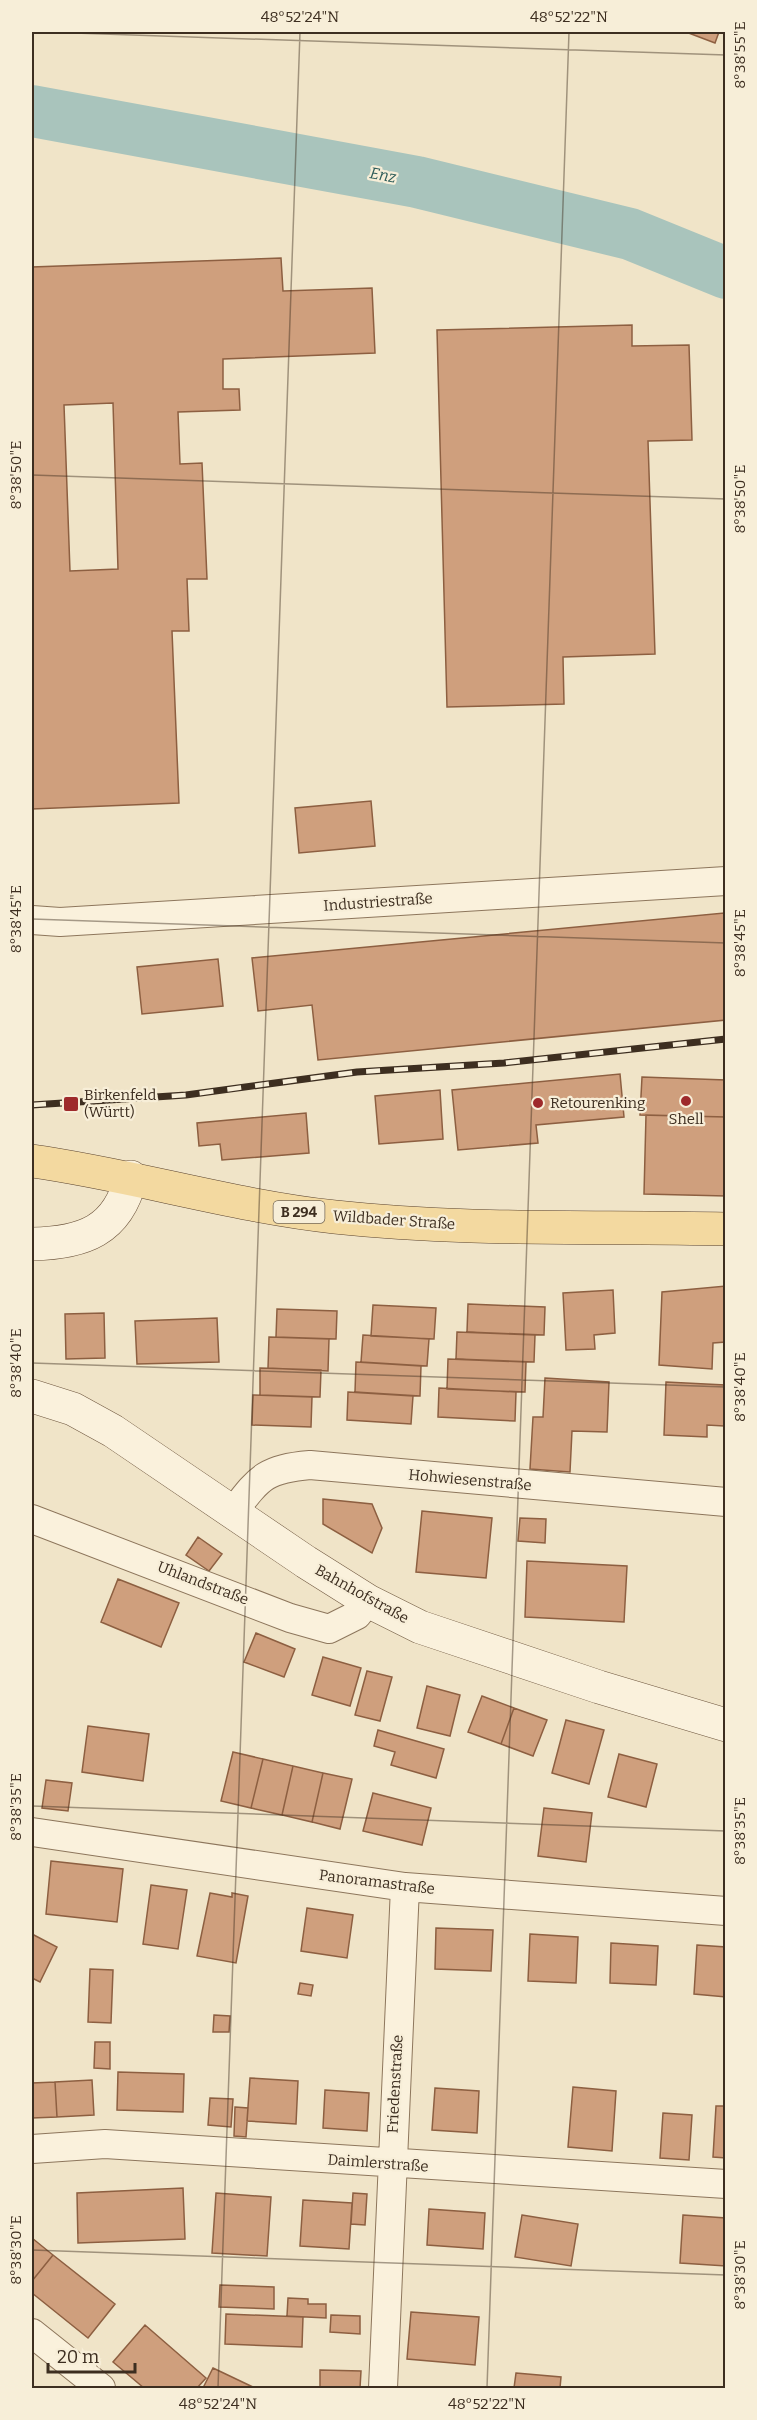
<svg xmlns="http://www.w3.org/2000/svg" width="757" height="2420" viewBox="0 0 757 2420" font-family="Bitter,serif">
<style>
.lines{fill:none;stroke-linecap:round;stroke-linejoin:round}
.river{stroke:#a9c4bc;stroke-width:52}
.building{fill:#cf9f7d;stroke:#8d5f41;stroke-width:1.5;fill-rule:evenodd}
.minor-casing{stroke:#8d765c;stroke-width:30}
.secondary-casing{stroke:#6f573f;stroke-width:34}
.primary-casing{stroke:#5b4430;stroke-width:34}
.minor{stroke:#faf1dc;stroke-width:28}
.secondary{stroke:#faf1dc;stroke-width:33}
.primary{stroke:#f3d9a0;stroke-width:33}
.rail-casing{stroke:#3d2e20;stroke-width:7}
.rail{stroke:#f7eed8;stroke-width:4.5;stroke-dasharray:14;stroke-linecap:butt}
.ticks{fill:none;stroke:#3d2e20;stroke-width:1.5;stroke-opacity:0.45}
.poi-dot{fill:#9e2a2b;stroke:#f7eed8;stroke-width:2}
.labels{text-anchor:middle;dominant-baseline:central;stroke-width:4.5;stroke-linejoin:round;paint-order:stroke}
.shield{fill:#f7eed8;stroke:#756857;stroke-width:1.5}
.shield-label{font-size:14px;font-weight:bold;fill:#3d2e20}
.street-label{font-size:15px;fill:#3d2e20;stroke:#f7eed8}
.poi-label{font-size:15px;fill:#3d2e20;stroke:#f7eed8;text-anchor:start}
.water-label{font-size:16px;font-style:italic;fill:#2f5d5a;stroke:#f7eed8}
.neatline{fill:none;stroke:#3d2e20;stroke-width:2}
.ticks-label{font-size:15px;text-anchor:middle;fill:#3d2e20}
</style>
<rect width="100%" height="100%" fill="#f0e4c8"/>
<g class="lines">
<path class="river" d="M32,111L417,182L630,234L726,273"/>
</g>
<path class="building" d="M686,32H719L715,43Z
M281,258L283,291L372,288L375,353L223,359V389H239L240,410L178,412L180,464L202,463L207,579H187L189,631H172L179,803L32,809V267ZM113,403L118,569L70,571L64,405Z
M632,325V346L689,345L692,440L648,441L655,654L563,657L564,704L447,707L437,330Z
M371,801L375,846L299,853L295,808Z
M724,913L726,1020L318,1060L312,1005L258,1011L252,958Z
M218,959L223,1006L142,1014L137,967Z
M620,1074L624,1117L536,1125L538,1143L458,1150L452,1090Z
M642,1077L726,1080V1117L640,1115Z
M440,1090L443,1139L379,1144L375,1096Z
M306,1113L309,1153L222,1160L220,1144L199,1146L197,1123Z
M646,1115L726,1117V1196L644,1194Z
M726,1286V1342L713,1343L712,1369L659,1365L662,1292Z
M613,1290L615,1333L594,1335L595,1349L566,1350L563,1293Z
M468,1304L545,1307L544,1335L467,1332Z
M373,1305L436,1308L434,1339L371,1336Z
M277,1309L337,1311L336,1339L276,1337Z
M104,1313L105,1358L66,1359L65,1314Z
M217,1318L219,1362L137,1364L135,1321Z
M457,1332L535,1335L534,1362L456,1359Z
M363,1335L429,1339L427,1366L361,1362Z
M269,1337L329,1339L328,1371L268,1368Z
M448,1359L526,1362L525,1392L447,1389Z
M356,1362L421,1366L420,1396L355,1392Z
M260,1368L321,1370L320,1397L260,1395Z
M545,1378L609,1382L607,1432L572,1431L570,1472L530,1469L533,1417H543Z
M666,1382L725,1385L724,1426L707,1425V1437L664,1435Z
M439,1388L516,1392L515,1421L438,1417Z
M348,1392L413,1396L411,1424L347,1420Z
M253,1395L312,1397L311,1427L252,1425Z
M323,1499L372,1504L382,1528L372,1553L323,1524Z
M422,1511L492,1518L486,1578L416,1572Z
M520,1518L546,1519L545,1543L518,1541Z
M198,1537L222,1554L209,1571L186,1555Z
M527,1561L627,1566L624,1622L525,1617Z
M118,1579L179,1603L161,1647L101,1622Z
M256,1633L295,1649L284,1677L244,1662Z
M323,1657L361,1668L350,1706L312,1695Z
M367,1671L392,1677L380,1721L355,1715Z
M427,1686L460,1695L450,1736L417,1728Z
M482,1696L514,1708L501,1744L468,1732Z
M514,1708L547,1720L533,1756L501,1744Z
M566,1720L604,1730L589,1784L552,1773Z
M88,1726L149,1734L143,1781L82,1772Z
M378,1730L444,1749L436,1778L391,1765L395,1752L374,1746Z
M233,1752L263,1759L251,1808L221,1801Z
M619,1754L657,1764L646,1807L608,1797Z
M263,1759L293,1766L282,1815L251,1808Z
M293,1766L323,1773L312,1822L282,1815Z
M323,1773L352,1779L340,1829L312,1822Z
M46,1780L72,1783L68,1811L42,1808Z
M373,1793L431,1808L422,1845L363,1831Z
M544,1808L592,1813L586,1862L538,1856Z
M51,1861L123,1869L117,1922L46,1914Z
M151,1885L187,1890L178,1949L143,1944Z
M210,1893L232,1897V1893L248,1896L236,1963L197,1956Z
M307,1908L353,1915L347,1958L301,1951Z
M436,1928L493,1930L491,1971L435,1969Z
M32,1934L57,1947L40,1982L32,1978Z
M530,1934L578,1937L576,1983L528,1981Z
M611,1943L658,1946L656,1985L610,1983Z
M697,1945L726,1947V1997L694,1994Z
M90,1969L113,1970L111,2023L88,2022Z
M300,1983L313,1985L311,1996L298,1994Z
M214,2015L230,2016L229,2032H213Z
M95,2042H110V2069L94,2068Z
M118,2072L184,2074L183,2112L117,2110Z
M250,2078L298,2081L296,2124L247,2121Z
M92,2080L94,2115L57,2117L55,2082Z
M55,2082L57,2117L32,2118V2083Z
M573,2087L616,2091L612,2151L568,2147Z
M435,2088L479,2091L477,2133L432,2130Z
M325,2090L369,2093L367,2131L323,2128Z
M210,2098L233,2099L231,2127L208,2125Z
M716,2106H726V2158L713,2157Z
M235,2107L248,2108L246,2137L234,2136Z
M663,2113L692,2115L689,2160L660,2158Z
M183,2188L185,2239L78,2243L77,2193Z
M216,2193L271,2197L267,2256L212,2253Z
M353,2193L367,2194L365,2225L351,2224Z
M303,2200L352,2203L349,2249L300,2246Z
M429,2209L485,2213L483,2249L427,2245Z
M522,2215L578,2224L571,2266L515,2257Z
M683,2215L726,2218V2266L680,2263Z
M32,2238L53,2255L32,2281Z
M53,2255L115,2304L88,2338L32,2293V2281Z
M220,2285L274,2287V2309L219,2307Z
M288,2298L308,2299V2304H326V2318L287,2316Z
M411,2312L479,2317L475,2365L407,2359Z
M226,2314L303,2317L302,2347L225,2344Z
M331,2315L360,2316V2334L330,2332Z
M145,2325L206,2378L197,2388H144L113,2362Z
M213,2368L255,2388H203Z
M320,2370L361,2371L360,2388H320Z
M516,2373L561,2377L560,2388H514Z"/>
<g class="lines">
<defs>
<path id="minor" d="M32,920L60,922L726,881
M233,1512C260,1477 265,1469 310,1465L726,1502
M32,1519L290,1618L329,1629L357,1615L368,1601
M32,1832L405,1887L726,1911
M32,2149L105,2144L726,2184
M32,2333L101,2388
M383,2388L405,1887"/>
<path id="secondary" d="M32,1244C83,1243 118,1231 131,1177
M32,1396L73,1409L113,1431L306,1562L368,1601L420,1627L599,1687L726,1725"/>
<path id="primary" d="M32,1161C133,1175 233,1206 335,1217C464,1231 596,1226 726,1229"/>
</defs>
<use href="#minor" class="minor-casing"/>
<use href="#secondary" class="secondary-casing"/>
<use href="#primary" class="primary-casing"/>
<use href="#minor" class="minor"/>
<use href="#secondary" class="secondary"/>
<use href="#primary" class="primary"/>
<defs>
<path id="rail" d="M32,1105L186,1095L357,1072L504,1063L726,1039"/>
</defs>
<use href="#rail" class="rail-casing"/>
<use href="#rail" class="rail"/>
</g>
<path class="ticks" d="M45,32L726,55M32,475L726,499M32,919L726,943M32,1363L726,1387M32,1806L726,1831M32,2250L726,2275M218,2388L300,32M487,2388L569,32"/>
<g class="poi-dot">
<circle cx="686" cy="1101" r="6"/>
<circle cx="538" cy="1103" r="6"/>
<rect x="63" y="1096" width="16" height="16" rx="3"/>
</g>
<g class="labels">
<rect class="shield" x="273.5" y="1201" width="51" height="22" rx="4.5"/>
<g class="shield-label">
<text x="299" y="1212">B 294</text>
</g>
<g class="street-label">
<text transform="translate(378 902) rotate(-4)">Industriestraße</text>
<text transform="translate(394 1220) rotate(4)">Wildbader Straße</text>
<text transform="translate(470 1480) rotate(5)">Hohwiesenstraße</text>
<text transform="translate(203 1583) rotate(21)">Uhlandstraße</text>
<text transform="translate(362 1594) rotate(29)">Bahnhofstraße</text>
<text transform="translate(377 1882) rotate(7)">Panoramastraße</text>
<text transform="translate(395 2084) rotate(-87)">Friedenstraße</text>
<text transform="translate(378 2163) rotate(4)">Daimlerstraße</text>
</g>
<g class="poi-label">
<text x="84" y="1095">Birkenfeld<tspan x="84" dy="17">(Württ)</tspan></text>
<text x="550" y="1103">Retourenking</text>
<text x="686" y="1119" text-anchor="middle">Shell</text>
</g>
<g class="water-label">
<text transform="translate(383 175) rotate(10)">Enz</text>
</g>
</g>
<rect width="757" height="2420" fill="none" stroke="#f7eed8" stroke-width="66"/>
<path d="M48 2363v9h87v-9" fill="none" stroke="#3d2e20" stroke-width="3"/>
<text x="57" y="2363" font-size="18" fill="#3d2e20" stroke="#f7eed8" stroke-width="4.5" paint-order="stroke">20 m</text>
<rect x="33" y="33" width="691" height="2354" class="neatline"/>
<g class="ticks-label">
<text x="300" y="22">48°52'24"N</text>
<text x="569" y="22">48°52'22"N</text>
<text transform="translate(740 55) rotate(-90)" y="5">8°38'55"E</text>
<text transform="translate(16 475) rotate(-90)" y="5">8°38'50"E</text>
<text transform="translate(740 499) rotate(-90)" y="5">8°38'50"E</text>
<text transform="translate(16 919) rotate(-90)" y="5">8°38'45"E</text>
<text transform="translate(740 943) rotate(-90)" y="5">8°38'45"E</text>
<text transform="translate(16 1363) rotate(-90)" y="5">8°38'40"E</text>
<text transform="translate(740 1387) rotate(-90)" y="5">8°38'40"E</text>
<text transform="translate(16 1807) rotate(-90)" y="5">8°38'35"E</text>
<text transform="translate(740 1831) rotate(-90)" y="5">8°38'35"E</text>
<text transform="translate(16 2250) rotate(-90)" y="5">8°38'30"E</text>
<text transform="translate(740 2275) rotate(-90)" y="5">8°38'30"E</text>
<text x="218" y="2409">48°52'24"N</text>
<text x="487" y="2409">48°52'22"N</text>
</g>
</svg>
